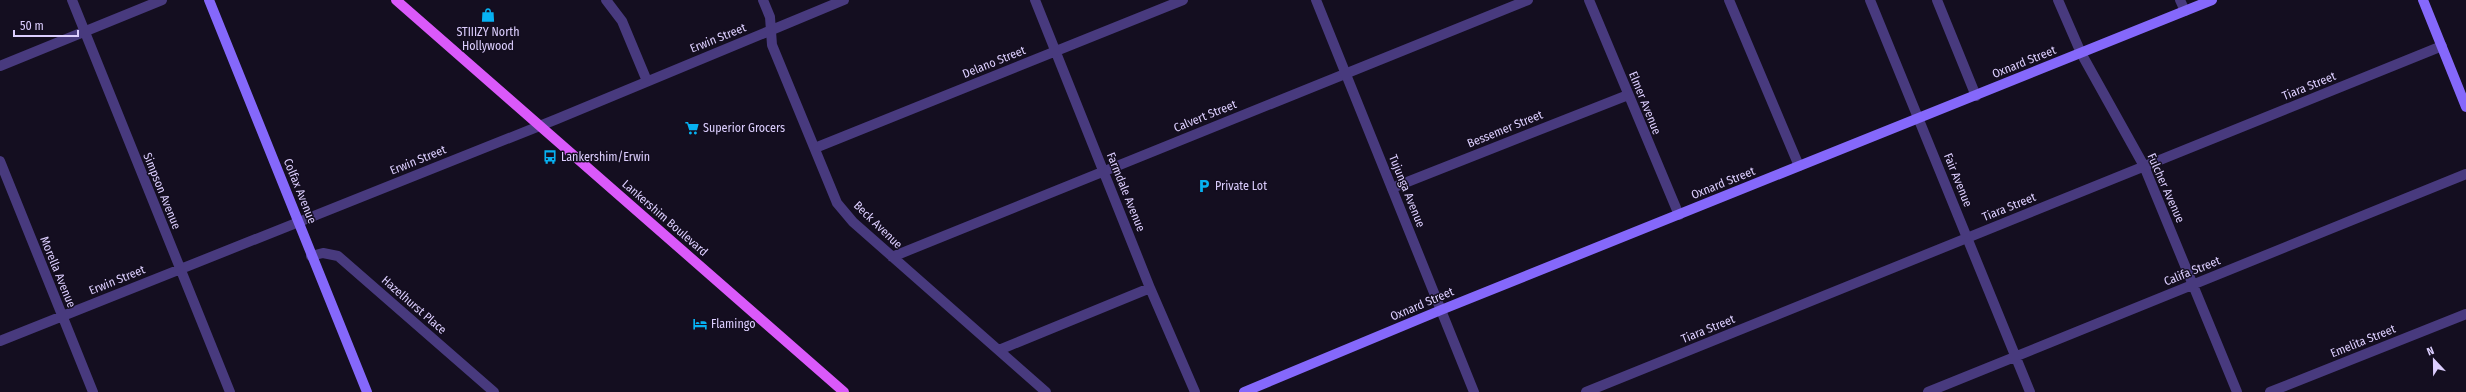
<svg xmlns="http://www.w3.org/2000/svg" width="2466" height="392" viewBox="0 0 2466 392" font-family="'Fira Sans Condensed',sans-serif">
<style>
.lines{fill:none;stroke-linecap:round;stroke-linejoin:round}
.minor{stroke:#483a7e;stroke-width:10}
.tertiary{stroke:#483a7e;stroke-width:10}
.secondary{stroke:#8568fb;stroke-width:10}
.primary{stroke:#da59fa;stroke-width:10}
.labels{text-anchor:middle;dominant-baseline:central;stroke-width:3;stroke-linejoin:round;paint-order:stroke}
.poi-label{font-size:12px;fill:#dccefe;stroke:#140e20;text-anchor:start}
.street-label{font-size:12px;fill:#dccefe;stroke:#140e20}
</style>
<rect width="100%" height="100%" fill="#140e20"/>
<g class="lines">
<path class="minor" d="M72,0L230,392
M606,0L622,21L647,81
M763,0L770,17L772,45L837,203L853,222L1046,392
M1035,0L1150,288L1195,392
M1589,0L1679,215
M1729,0L1799,166
M1870,0L2030,392
M1937,0L1976,96
M2058,0L2081,53L2144,166L2237,392
M2180,0L2185,11
M0,66L162,0
M815,148L1183,0
M0,161L93,392
M1392,188L1628,95
M311,256L323,253L338,256L494,392
M892,257L1528,0
M0,341L557,119L844,0
M999,350L1150,288
M1586,392L2442,46
M1928,392L2466,174
M2270,392L2466,314"/>
<path class="tertiary" d="M1316,0L1474,392"/>
<path class="secondary" d="M209,0L367,392
M2423,0L2466,107
M1244,392L1441,310L2212,0"/>
<path class="primary" d="M396,0L844,392"/>
</g>
<defs>
<symbol id="shop-bare" viewBox="-9 -9 18 18"><path d="M-5-2.5h2.3a2.7 3.5 0 0 1 5.4 0H5L5.5 6h-11ZM-1.5-2.5h3a1.5 2.3 0 0 0-3 0Z" fill="#07b1f1" stroke="#140e20" stroke-width="2.5" paint-order="stroke"/></symbol>
<symbol id="supermarket-bare" viewBox="-9 -9 18 18"><path d="M-6-5.5h2.5l.6 2H6L4.5 2H-2.5L-4.4-4H-6ZM-1.5 3.2a1.3 1.3 0 1 0 .1 0ZM3 3.2a1.3 1.3 0 1 0 .1 0Z" fill="#07b1f1" stroke="#140e20" stroke-width="2.5" paint-order="stroke"/></symbol>
<symbol id="bus-bare" viewBox="-9 -9 18 18"><path d="M-5-6H5V4H4V6H2V4H-2V6H-4V4H-5ZM-3.5-4V0h7V-4ZM-3.5 1.2v1.5H-2V1.2ZM2 1.2v1.5H3.5V1.2Z" fill="#07b1f1" stroke="#140e20" stroke-width="2.5" paint-order="stroke"/></symbol>
<symbol id="parking-bare" viewBox="-9 -9 18 18"><path d="M-3.5-5.5H1a3.5 3.5 0 0 1 0 7H-1V5.5H-3.5ZM-1-3.4V-.6H.8a1.4 1.4 0 0 0 0-2.8Z" fill="#07b1f1" stroke="#140e20" stroke-width="2.5" paint-order="stroke"/></symbol>
<symbol id="hotel-bare" viewBox="-9 -9 18 18"><path d="M-6-4.5h1.5V1H6V5H4.5V3h-9V5H-6ZM-4 0a1.8 1.8 0 1 1 3.6 0ZM.5 0V-2.5h3Q6-2.5 6 0Z" fill="#07b1f1" stroke="#140e20" stroke-width="2.5" paint-order="stroke"/></symbol>
</defs>
<g fill-rule="evenodd">
<use href="#shop-bare" x="478" y="5" width="20" height="20"/>
<use href="#supermarket-bare" x="682" y="118" width="20" height="20"/>
<use href="#bus-bare" x="540" y="147" width="20" height="20"/>
<use href="#parking-bare" x="1194" y="176" width="20" height="20"/>
<use href="#hotel-bare" x="690" y="314" width="20" height="20"/>
</g>
<g class="labels">
<g class="poi-label">
<text x="488" y="32" text-anchor="middle">STIIIZY North<tspan x="488" dy="14">Hollywood</tspan></text>
<text x="703" y="128">Superior Grocers</text>
<text x="561" y="157">Lankershim/Erwin</text>
<text x="1215" y="186">Private Lot</text>
<text x="711" y="324">Flamingo</text>
</g>
<g class="street-label">
<text transform="translate(718 38) rotate(-22)">Erwin Street</text>
<text transform="translate(994 62) rotate(-22)">Delano Street</text>
<text transform="translate(2024 62) rotate(-22)">Oxnard Street</text>
<text transform="translate(2309 86) rotate(-22)">Tiara Street</text>
<text transform="translate(1645 103) rotate(68)">Elmer Avenue</text>
<text transform="translate(1205 116) rotate(-22)">Calvert Street</text>
<text transform="translate(1505 129) rotate(-22)">Bessemer Street</text>
<text transform="translate(418 160) rotate(-22)">Erwin Street</text>
<text transform="translate(1958 180) rotate(68)">Fair Avenue</text>
<text transform="translate(1723 183) rotate(-22)">Oxnard Street</text>
<text transform="translate(2166 188) rotate(66)">Fulcher Avenue</text>
<text transform="translate(162 191) rotate(68)">Simpson Avenue</text>
<text transform="translate(300 191) rotate(68)">Colfax Avenue</text>
<text transform="translate(1407 191) rotate(68)">Tujunga Avenue</text>
<text transform="translate(1126 192) rotate(68)">Farmdale Avenue</text>
<text transform="translate(2009 207) rotate(-22)">Tiara Street</text>
<text transform="translate(665 218) rotate(41)">Lankershim Boulevard</text>
<text transform="translate(878 225) rotate(44)">Beck Avenue</text>
<text transform="translate(2192 271) rotate(-22)">Califa Street</text>
<text transform="translate(58 272) rotate(68)">Morella Avenue</text>
<text transform="translate(117 280) rotate(-22)">Erwin Street</text>
<text transform="translate(1422 304) rotate(-23)">Oxnard Street</text>
<text transform="translate(414 305) rotate(41)">Hazelhurst Place</text>
<text transform="translate(1708 329) rotate(-22)">Tiara Street</text>
<text transform="translate(2363 341) rotate(-22)">Emelita Street</text>
</g>
</g>
<g transform="translate(2434 360) rotate(338)" stroke="#140e20" stroke-width="3" paint-order="stroke">
<path d="M0-3L7 15L0 10L-7 15Z" fill="#dccefe"/>
<text y="-6" font-size="11" font-weight="bold" text-anchor="middle" fill="#dccefe">N</text>
</g>
<path d="M14 30v6h64v-6" fill="none" stroke="#dccefe" stroke-width="2"/>
<text x="20" y="30" font-size="12" fill="#dccefe" stroke="#140e20" stroke-width="3" paint-order="stroke">50 m</text>
</svg>
